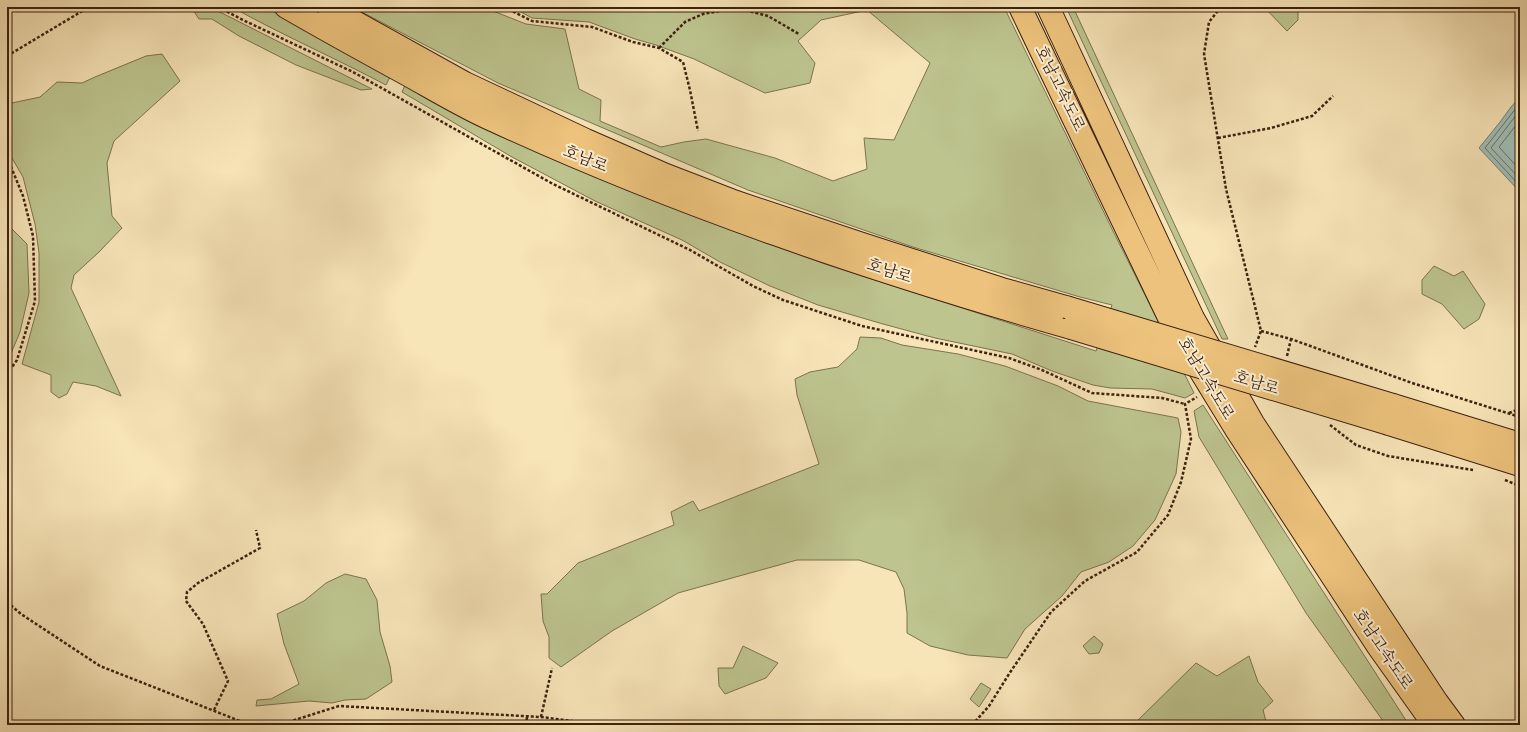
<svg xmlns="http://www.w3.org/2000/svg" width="1527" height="732" viewBox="0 0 1527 732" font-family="Vollkorn,'Noto Serif KR',serif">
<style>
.green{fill:#bdc48e;stroke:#7d724f}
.water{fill:#9fbdb6;stroke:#787f74}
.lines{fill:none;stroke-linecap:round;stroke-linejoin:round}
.shore{stroke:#6e6f63;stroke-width:1}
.highway-casing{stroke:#3d2110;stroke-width:24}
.path{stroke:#3d2110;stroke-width:2.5;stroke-dasharray:3 2;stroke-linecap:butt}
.highway{stroke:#ecc27c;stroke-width:22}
.highway-bridge-casing{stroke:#3d2110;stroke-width:24;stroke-linecap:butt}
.highway-bridge{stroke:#ecc27c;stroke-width:22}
.labels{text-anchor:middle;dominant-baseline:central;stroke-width:4;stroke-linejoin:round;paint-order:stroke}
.street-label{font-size:16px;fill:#3d2110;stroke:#faedd0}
</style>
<rect width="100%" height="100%" fill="#f7e4b7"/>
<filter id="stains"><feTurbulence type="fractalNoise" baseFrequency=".005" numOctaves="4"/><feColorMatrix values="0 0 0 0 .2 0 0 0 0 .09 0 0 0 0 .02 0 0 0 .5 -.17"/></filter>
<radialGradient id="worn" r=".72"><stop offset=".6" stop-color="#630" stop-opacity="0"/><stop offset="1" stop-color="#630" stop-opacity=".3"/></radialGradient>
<path class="green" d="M191,7H210L372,89L361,90L296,65L239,36L212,19H199Z
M232,7H265L390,77L386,85C335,58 282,35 232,7Z
M352,7H483L526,24L565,29L579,89L601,100L600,121L661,147L684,142L706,139L775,158L833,181L867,169L864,138L894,140L930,63L867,10L821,20L798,41L815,63L810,83L765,93L694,59L656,45L635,39L589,22L532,18L512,7H1004L1112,229L1194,393L1185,398L1152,389L1110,388L1093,385L1052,371L1012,354L935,338L883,324L818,305L770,286L720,262L682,240L595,201L512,157L402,92L405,85L692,215L825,264L1096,351L1112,305L1080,297L913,247L748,190L498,83Z
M1066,7H1073L1228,339H1222Z
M1264,7H1298V20L1287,31Z
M162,54L180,81L114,141L107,163L112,216L122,228L99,252L74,275L71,288L121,396L96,386L73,382L67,394L59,398L51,392V375L22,364L39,302V253L35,224L23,177L9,153L7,142V104L40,97L57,82L82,83L95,77L146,56Z
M7,224L27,244L29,293L20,332L7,363Z
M1434,266L1454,276L1463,271L1485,304L1479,319L1464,329L1442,304L1422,294V280Z
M860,337L881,338L902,345L958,354L1005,366L1058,386L1088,401L1178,418L1181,432L1176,474L1155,520L1133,546L1109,562L1081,572L1062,596L1025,629L1007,658L968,655L930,646L907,633V613L904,589L896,572L859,560H797L678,593L612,631L561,667L549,658V637L543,621L541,594H547L578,563L674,525L671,512L693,501L699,511L819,464L797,395L795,379L810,372L838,367L857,349Z
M1203,405L1409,725H1386L1306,613L1199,437L1194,411Z
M345,574L366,579L377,600L380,632L390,666L392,682L366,699L345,700L332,703L309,701L256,706L257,700L271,699L299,684L284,644L277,614L304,601L326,583Z
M1094,636L1103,644L1099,653L1089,654L1083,646Z
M743,646L778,663L766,678L725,694L719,686L718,668H733Z
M1249,656L1258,682L1273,701L1263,710L1267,725H1133L1196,663L1217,676Z
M981,683L991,689L979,707L970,699Z"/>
<path class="water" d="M1520,97V192L1479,148L1500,122L1511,107Z"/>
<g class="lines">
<path class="shore" d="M1520,103L1485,148L1520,186
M1520,110L1491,148L1520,179
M1520,120L1499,147L1520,170"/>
<defs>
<path id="highway" d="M286,7C329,32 373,56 417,80C440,93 464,107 488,118C676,205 872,271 1071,328
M328,7L465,83L586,140L666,175L736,202L865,245L1002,289L1066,307
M1020,7L1174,328L1237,431L1377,645L1434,725
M1048,7L1193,318L1253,423L1437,702L1454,725
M1393,405L1520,444
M1389,424L1520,465"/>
</defs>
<use href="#highway" class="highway-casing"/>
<path class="path" d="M218,7L243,20L353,72L553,184L690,250L753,286L783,300L862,326L1009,358L1042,370L1092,393L1162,398L1185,404
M504,7L532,21L592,27L633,42L659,48L683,62L690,90L698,131
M1221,7L1209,22L1204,54L1226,189L1261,331L1255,347
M659,48L685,22L703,14L737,8L768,16L799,34
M7,56L89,7
M1218,138L1271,128L1312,116L1333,96
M7,157L23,196L33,236L35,301L17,360L7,374
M1261,331L1291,339L1412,383L1520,417
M1287,356L1291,339
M1509,413L1520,409
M1330,425L1356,445L1388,456L1473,470
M1505,480L1520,486
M7,602L21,614L100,666L250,725
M214,710L228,681L203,624L186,601L187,592L198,583L260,548L256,530
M541,717L552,668
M236,725L237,720
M279,725L339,706L541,717L603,725
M526,725L527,717
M972,725L989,706L1009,674L1051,612L1085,581L1137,552L1168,515L1181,482L1191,439L1185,404L1197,397"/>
<use href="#highway" class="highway"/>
<defs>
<path id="highway-bridge" d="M1066,307L1393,405
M1071,328L1389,424"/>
</defs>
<use href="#highway-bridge" class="highway-bridge-casing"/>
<use href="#highway-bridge" class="highway-bridge"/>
</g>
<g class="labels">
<g class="street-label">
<text transform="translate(1059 89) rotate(64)">호남고속도로</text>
<text transform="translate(585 160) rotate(22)">호남로</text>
<text transform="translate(889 272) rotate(18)">호남로</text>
<text transform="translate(1205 379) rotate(59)">호남고속도로</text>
<text transform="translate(1256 384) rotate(17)">호남로</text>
<text transform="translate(1382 650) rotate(56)">호남고속도로</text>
</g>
</g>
<rect width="1527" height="732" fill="none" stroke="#f7e4b7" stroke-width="24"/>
<rect x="8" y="8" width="1511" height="716" fill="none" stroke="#3d2110" stroke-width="2"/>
<rect x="12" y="12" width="1503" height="708" fill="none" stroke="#3d2110"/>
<rect width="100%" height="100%" filter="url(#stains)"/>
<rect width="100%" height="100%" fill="url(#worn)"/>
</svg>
